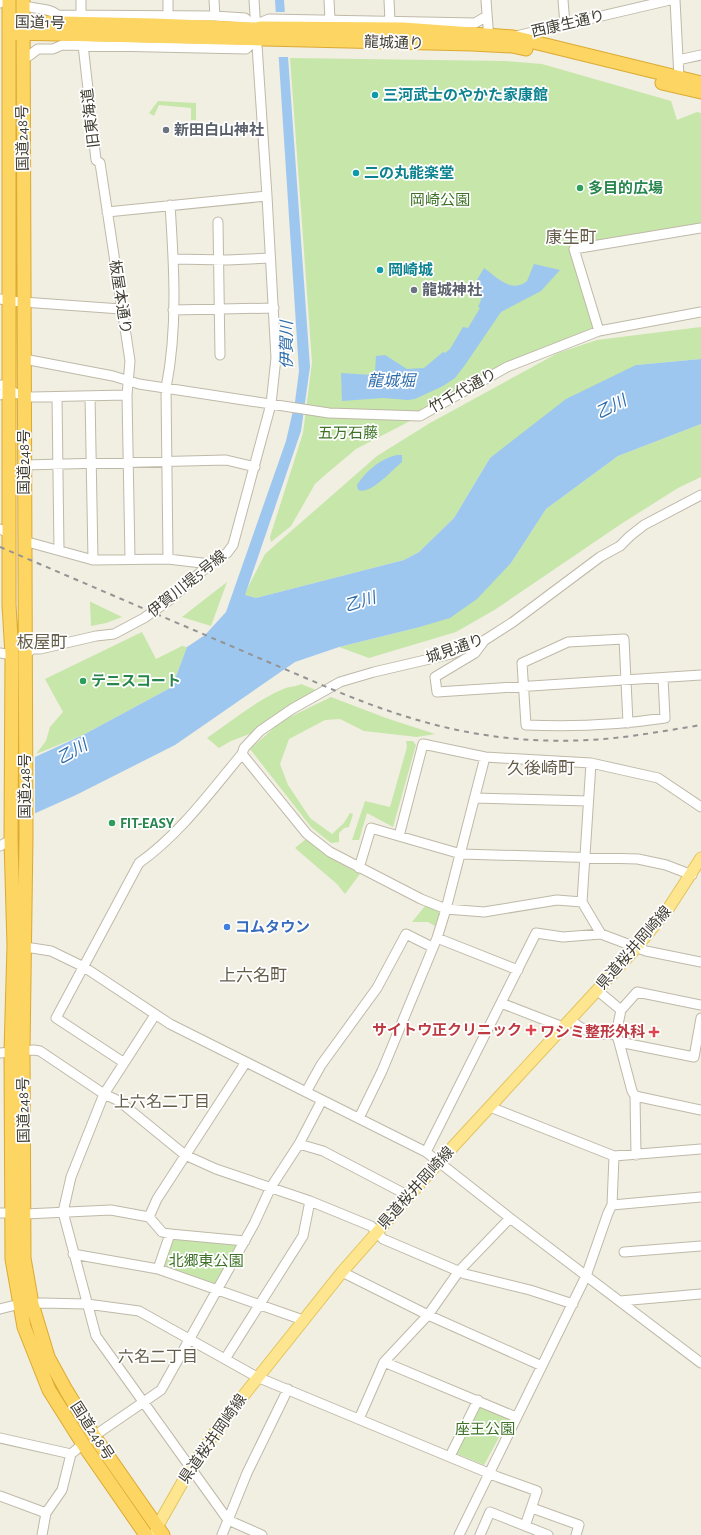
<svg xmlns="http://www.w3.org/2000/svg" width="701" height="1535" viewBox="0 0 701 1535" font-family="'Alegreya Sans','Noto Sans JP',sans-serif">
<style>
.green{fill:#c7e6aa}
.water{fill:#9dc7ef}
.pier{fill:#f1eee2}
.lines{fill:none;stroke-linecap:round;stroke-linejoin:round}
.minor-casing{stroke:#bfb9a8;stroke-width:11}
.major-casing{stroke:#e2c55f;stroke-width:13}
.highway-casing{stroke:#dcaa32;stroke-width:15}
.minor{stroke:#fff;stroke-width:9}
.major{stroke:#fde68f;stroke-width:11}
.highway{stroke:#fdd562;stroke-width:13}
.rail{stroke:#939393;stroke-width:2;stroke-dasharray:5 5;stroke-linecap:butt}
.culture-dot{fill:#0f9aa8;stroke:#fff;stroke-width:1.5}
.worship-dot{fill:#6b7280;stroke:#fff;stroke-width:1.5}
.leisure-dot{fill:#2e9e5b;stroke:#fff;stroke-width:1.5}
.shop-dot{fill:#3f7fe0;stroke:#fff;stroke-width:1.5}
.health-dot{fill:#e0444e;stroke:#fff;stroke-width:1.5}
.labels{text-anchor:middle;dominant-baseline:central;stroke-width:3.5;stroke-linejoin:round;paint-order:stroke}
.street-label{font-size:15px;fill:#423e33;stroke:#fff}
.culture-label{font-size:15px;font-weight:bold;fill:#0d838f;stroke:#fff;text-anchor:start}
.worship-label{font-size:15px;font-weight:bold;fill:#5b616d;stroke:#fff;text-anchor:start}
.leisure-label{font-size:15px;font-weight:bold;fill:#27864d;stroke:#fff;text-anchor:start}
.park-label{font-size:15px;fill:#3e7327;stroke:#fff}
.shop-label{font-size:15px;font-weight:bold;fill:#366cbe;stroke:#fff;text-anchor:start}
.health-label{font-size:15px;font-weight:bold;fill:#be3a42;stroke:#fff;text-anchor:end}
.water-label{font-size:16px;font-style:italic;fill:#2e6dac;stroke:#fff}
.neighbourhood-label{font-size:16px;fill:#655c4a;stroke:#fff}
.quarter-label{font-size:17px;fill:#655c4a;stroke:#fff}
</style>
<rect width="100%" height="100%" fill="#f1eee2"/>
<path class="green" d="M290,58L505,61L542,64L671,101L677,120L697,112L701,113V226L576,246L570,251L579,278L593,328L512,360L420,413L410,421L356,449L325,475L315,484L291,526L271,542L270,537L303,433L312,362Z
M158,101L196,103V120H191V108L159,105L154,116L149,113Z
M701,327V359L636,365L490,458L454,518L419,552L404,560L256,598L244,595L265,554L377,456L430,423L558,353L597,340Z
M701,424V477L678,488L621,524L496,609L456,632L369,658L339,647L416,628L511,563L546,509L618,456Z
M227,582L211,626L182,617Z
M90,602H91L122,617L106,623L91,626Z
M142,632L156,659L182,646L187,647L172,687L83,735L36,754L46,741L50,727L63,712L45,679Z
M301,684L316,690L284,710L252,733L231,741L219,748L207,738C229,723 261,697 286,688C291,686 296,687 301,684Z
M331,697L386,718L435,734L417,737L364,731L340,719L325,720L289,739L280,764L288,785L310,818L332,834L344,823L350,813L353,814L349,827L344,828L339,833V842L331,843L311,827L250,749L282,721Z
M406,741H413L416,745L393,827L367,813L359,840H352L365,801L390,807L407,747Z
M307,838L327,856L360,874L345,894L337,884L295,848Z
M425,906L440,912L435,926L428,922H412Z
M172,1238L236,1244L237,1247L215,1285L162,1266Z
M482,1405L510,1417L484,1465L455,1453L478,1407Z"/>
<path class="water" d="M275,0H284L310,367L301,431L245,595L256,598L404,560L419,552L454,518L490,458L566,399L636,365L701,359V424L618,456L546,509L511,563L477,599L450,618L416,628L339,647L295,662L175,745L76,795L0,829V773L83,735L172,687L187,647L205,635L226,612L286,441L295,402L299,371Z
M534,264L560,270L541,291L501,312L465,365L455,378L443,386L415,399L408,400L383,398L342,401L341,373L372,375L375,371L376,356L385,355L407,369L424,368L443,352L445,353L450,349L463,327L468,328L480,308L478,307L481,300L480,295L471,290L484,268C497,277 511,294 527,281Z
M397,455H402V462C392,470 371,495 358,490L357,485C367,470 380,459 397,455Z"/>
<path class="pier" d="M274,12H287L290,57H276Z
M35,754V816L0,831V771Z"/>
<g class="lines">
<defs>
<path id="minor" d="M214,0L215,16
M329,0L330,20
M389,0L390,21L395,24
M486,0L489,40
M563,0L565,25
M675,0L679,78
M0,3L2,0
M23,5C35,10 48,7 58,15L215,16L245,18L256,29L262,22L269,19L475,23L487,16
M81,15V0
M168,16V0
M516,36L670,0
M83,45L96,160L100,163L130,361L127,395L130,559
M23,60L38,49H53L62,45L246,49L257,39
M678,60L701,55
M107,212L267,196
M218,222L220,355
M174,259L227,260L270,258
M0,299L9,301L121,309
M173,310L274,308
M599,331L574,249L701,228
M24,359L113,376L139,384L329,413L420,416L507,367L599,331L701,312
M0,385H4C11,393 21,396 32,397L127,395
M0,395L9,391
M90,396L93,560
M57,397L59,550
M24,465L226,460L255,467
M0,529L9,533
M24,541L93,560L168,559L210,564
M168,559L166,388C178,328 174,265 170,205
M484,641L475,653L435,677L437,692L701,675
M0,653L12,655
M25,655L32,649H40L96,636L114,634L144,618L168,601L210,564L227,553L233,545L271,404L276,358L267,196L254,0
M628,723L624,639L568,642L522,663L526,725C573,727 619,725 665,718L663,678
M242,754L307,834L330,852L421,899L446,909L484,912L557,900L582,902
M485,757L591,763
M475,798L588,801
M0,846L11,840
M359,868L371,828L461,854L638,859L666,865L692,875
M601,934L582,902L591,763L658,778L701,807
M437,938L518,970
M19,946L51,951L84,967L170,1024L426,1152L510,1218L701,1363
M598,991L621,1010L616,1034L619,1042L694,1057L701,1018
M501,1003L563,1027
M621,1010L637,992L701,1005
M155,1015L104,1094L71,1177L63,1212L96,1336L228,1520L262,1535
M570,1019C584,1033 597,1035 616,1034
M619,1042L632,1091L635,1096L701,1110
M0,1053L34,1050L40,1051L104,1094L119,1101L185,1155L216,1169L310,1201L371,1226L383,1239L465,1274L530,1290L573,1304
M123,1062L56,1018L139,863C180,834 210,792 242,754L244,748L260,731L292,709L340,682L374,672L451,654L485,640L513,622L600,557L620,546L630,536L644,525L701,495
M306,1092L321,1065L377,988L406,934L432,947
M635,1096L636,1155
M490,1107L614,1156L701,1149
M359,1118L382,1071L437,938L446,909L485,757L423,744L399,836
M299,1144L323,1151L409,1196
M426,1152L536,933L563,937L601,934L646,951L701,962
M612,1205L701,1197
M0,1213H11
M25,1214L111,1210L149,1217L162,1232L170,1234L245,1241
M149,1217L157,1199L246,1062
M624,1252L701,1246
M73,1254L158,1269L303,1320
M158,1269L170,1234
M342,1272L428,1315L542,1366
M620,1301L701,1294
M0,1309L20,1304L42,1303L87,1304L139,1311L257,1377L498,1477L537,1491L525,1526
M225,1359L303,1236L310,1201
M384,1362L516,1417
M359,1419L384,1362L428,1315L459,1271L510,1218
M94,1436L161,1390L254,1224L271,1187L299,1144L322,1100
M0,1438L71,1454
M450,1456L478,1400
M0,1496L46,1513
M532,1508L579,1525L576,1535
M42,1535L46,1513L62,1490L71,1454L83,1444
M222,1535L247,1473L288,1389
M459,1535L586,1276L608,1213L612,1205L614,1156
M480,1535L490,1512L548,1535"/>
<path id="major" d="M155,1535L157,1527L190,1469L220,1425L342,1272L438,1163L636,948L668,909L701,858"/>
<path id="highway" d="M9,0V605L12,655L11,840L14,946L11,1052L12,1259L24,1327L49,1390L83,1444L146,1535
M23,0L26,836L23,1051L24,1258L32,1304L48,1357L66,1390L94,1436L163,1535
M15,22L154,25L256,29L262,28L403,29L513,37L701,83
M15,33L472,44L512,46L526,49
M662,83L701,92"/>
</defs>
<use href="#minor" class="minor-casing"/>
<use href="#major" class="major-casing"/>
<use href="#highway" class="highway-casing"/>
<use href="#minor" class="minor"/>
<use href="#major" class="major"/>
<use href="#highway" class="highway"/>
<path class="rail" d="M0,547L329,688C417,725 493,745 590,740C627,738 664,731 701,725"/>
</g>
<g class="culture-dot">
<circle cx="375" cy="95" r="4"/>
<circle cx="356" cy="173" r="4"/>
<circle cx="380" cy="270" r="4"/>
</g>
<g class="worship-dot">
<circle cx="166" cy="130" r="4"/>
<circle cx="414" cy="290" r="4"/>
</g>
<g class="leisure-dot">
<circle cx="580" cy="188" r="4"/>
<circle cx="83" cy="681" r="4"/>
<circle cx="112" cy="823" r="4"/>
</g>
<circle class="shop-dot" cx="227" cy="927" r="4"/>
<g class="health-dot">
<path d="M529 1024h4v4h4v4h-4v4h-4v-4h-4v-4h4z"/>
<path d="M652 1026h4v4h4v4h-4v4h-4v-4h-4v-4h4z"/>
</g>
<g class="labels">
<g class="street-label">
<text transform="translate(40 23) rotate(1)">国道1号</text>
<text transform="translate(568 24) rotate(-13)">西康生通り</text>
<text transform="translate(394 43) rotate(2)">龍城通り</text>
<text transform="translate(91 118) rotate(-97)">旧東海道</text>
<text transform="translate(23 138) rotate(-91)">国道248号</text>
<text transform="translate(120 297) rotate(81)">板屋本通り</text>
<text transform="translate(463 391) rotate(-29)">竹千代通り</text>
<text transform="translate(24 462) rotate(-90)">国道248号</text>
<text transform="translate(187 584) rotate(-39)">伊賀川堤5号線</text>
<text transform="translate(455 649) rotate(-19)">城見通り</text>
<text transform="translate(25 786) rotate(-90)">国道248号</text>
<text transform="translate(634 948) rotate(-49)">県道桜井岡崎線</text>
<text transform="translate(24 1110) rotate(-91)">国道248号</text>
<text transform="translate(416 1188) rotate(-48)">県道桜井岡崎線</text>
<text transform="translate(92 1431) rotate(57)">国道248号</text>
<text transform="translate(213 1439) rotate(-55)">県道桜井岡崎線</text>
</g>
<g class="culture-label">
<text x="383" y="95">三河武士のやかた家康館</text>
<text x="364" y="173">二の丸能楽堂</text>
<text x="388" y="270">岡崎城</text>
</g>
<g class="worship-label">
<text x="174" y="130">新田白山神社</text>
<text x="422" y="290">龍城神社</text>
</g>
<g class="leisure-label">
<text x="588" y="188">多目的広場</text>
<text x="91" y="681">テニスコート</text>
<text x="120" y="823">FIT-EASY</text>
</g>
<g class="park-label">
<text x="440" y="200">岡崎公園</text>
<text x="348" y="433">五万石藤</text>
<text x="206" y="1261">北郷東公園</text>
<text x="485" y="1429">座王公園</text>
</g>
<g class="shop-label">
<text x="235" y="927">コムタウン</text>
</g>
<g class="health-label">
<text x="522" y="1030">サイトウ正クリニック</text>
<text x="645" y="1032">ワシミ整形外科</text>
</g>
<g class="water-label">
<text transform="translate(287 345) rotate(-90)">伊賀川</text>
<text x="391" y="381">龍城堀</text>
<text transform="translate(611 407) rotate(-27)">乙川</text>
<text transform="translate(360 602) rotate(-17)">乙川</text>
<text transform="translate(72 752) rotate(-29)">乙川</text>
</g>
<g class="neighbourhood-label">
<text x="162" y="1102">上六名二丁目</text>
<text x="158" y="1357">六名二丁目</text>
</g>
<g class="quarter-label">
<text x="571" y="237">康生町</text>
<text x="42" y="642">板屋町</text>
<text x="541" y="768">久後崎町</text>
<text x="253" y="975">上六名町</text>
</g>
</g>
</svg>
